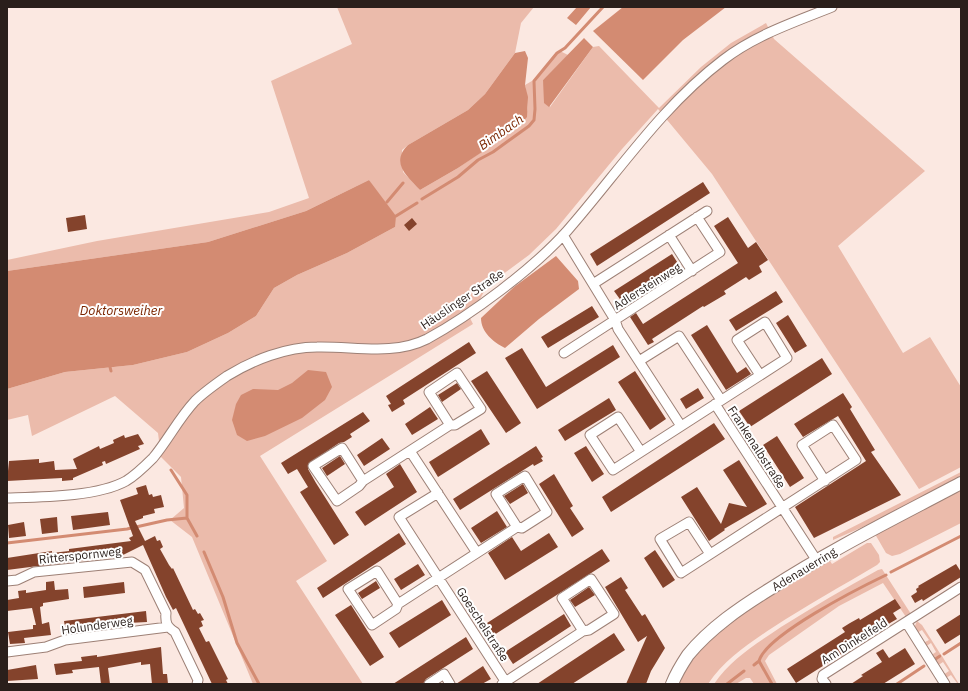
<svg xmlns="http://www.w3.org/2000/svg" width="968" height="691" viewBox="0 0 968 691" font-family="'IBM Plex Sans',sans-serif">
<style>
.green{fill:#ebbbab}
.water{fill:#d38b72}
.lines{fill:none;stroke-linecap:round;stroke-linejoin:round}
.stream{stroke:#d38b72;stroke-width:3}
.building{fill:#84432c}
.street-casing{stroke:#9d8076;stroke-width:11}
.secondary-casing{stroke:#9d8076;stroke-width:14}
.street{stroke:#fff;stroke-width:9}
.secondary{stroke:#fff;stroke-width:12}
.labels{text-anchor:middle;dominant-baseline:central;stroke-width:4;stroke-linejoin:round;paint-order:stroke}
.street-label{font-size:12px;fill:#2a1f1b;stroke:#fff}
.water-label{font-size:13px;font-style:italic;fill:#7b2600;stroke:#fff}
</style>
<rect width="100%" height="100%" fill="#fbe8e1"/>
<path class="green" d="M337,7H534L521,23L515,53L485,94L468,110L408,145L402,150L403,172L420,190L458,168L520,125C531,112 528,101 525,85L537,78L560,51L568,55L543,80L550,107L593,47L599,46L659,108L701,67L731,43L766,23L774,39L925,171L838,246L903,353L930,337L961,387V467L919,489L712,174L658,109L622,149L556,229L529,255L487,286L470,318L473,324L260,456L327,561L296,581L363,684H253L192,537L170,520L184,508L181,477L161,457L158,433L115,396L32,436L28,415L7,420V389L65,372L133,365L187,352L228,333L256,316L274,288L297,275L347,253L395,227L369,180L306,211L208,242L7,271V260L97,241L269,212L309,198L271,81L352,44Z
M961,472V476L888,516L833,540V537Z
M961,488V523L900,554L892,556L886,553L875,534Z
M867,543H871L879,555L880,562L877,565C842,586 807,605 772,628C748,644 724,660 708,684H679C704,626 777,590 829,559L832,564Z
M882,569L911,614L906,617L883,583L839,606L769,655L765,661L777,684H754L750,678H746L736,684H714C731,659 756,644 781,627C813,607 845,588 878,570Z
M917,621L922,625L941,655L932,660L930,656L936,652L931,643L925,647L923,643L929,640L922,630L917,633L915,626Z
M942,656L959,684H956L957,683L951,675L946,678L943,675L949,671L943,662L937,666L933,662Z"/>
<path class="water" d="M577,7H591L576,25L567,18Z
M623,7H726L683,40L643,80L593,31Z
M584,38L593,47L549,107L544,103L543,80Z
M525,51L528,58L525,85L528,97L527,117L520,125L485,150L458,168L420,190C407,176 390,163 408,145L468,110L485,94L515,53Z
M369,180L396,216L395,227L347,253L297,275L274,288L256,316L228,333L187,352L133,365L65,372L7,389V271L208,242L306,211Z
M556,256L578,281L579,289L539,319L505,348C493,342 481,332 481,318L514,287Z
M308,370L326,372L332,387L325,400L302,418L265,436L247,441L237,435L232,420L236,404L241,395L253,389L278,390L292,383Z"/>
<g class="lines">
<path class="stream" d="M422,199L458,177L478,160L493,152L529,126L534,120L535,109L534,81L557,53L565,48L603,7
M387,202L403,183
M396,216L417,203
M110,367L111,371
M171,470L187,495V518L197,536
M7,543L127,529L167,520L187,518
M204,552L223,597L237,643L259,684
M891,572L961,536
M944,654L961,643
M934,660L940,656
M754,665L759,661
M727,684L744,671
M772,684L759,661C766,635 859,588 886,575
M897,684L924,666"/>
</g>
<path class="building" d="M703,182L710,193L597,266L590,254Z
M85,215L87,229L68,232L66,218Z
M728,217L748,248L756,242L768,260L759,266L762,272L749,280L746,277L724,291L726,294L704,307L703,306L652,339L654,342L648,345L630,317L636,313L643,324L738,263L714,226Z
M412,218L417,224L409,231L404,225Z
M672,254L679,265L622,302L614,291Z
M776,291L783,302L736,331L729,320Z
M592,306L599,317L548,348L541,337Z
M788,315L807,346L795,353L776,323Z
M707,325L737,373L746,367L751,374L726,390L691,335Z
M469,342L476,353L403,400L405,404L392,412L388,405L391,404L386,396Z
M613,345L620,357L537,409L505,358L522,348L546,387Z
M822,358L832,374L750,427L739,411Z
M487,371L521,423L506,433L471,381Z
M635,371L666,419L650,430L618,382Z
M457,383L461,389L442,402L438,395Z
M698,388L704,398L686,409L680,399Z
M843,393L852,407L850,409L875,450L871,452L901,495L814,538L795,507L866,461L838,416L803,437L794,424Z
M609,398L616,410L565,441L558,430Z
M430,407L438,419L412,435L405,424Z
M363,412L370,421L350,434L352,437L344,442L339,443L308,464V469L316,483L349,535L334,545L300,492L308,487L297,469L288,474L281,463Z
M714,423L725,439L611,512L602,497Z
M481,429L490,444L438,477L429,462Z
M138,434L144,444L138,446L140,449L106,464L105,461L102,462L103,465L73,478V480L62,481V478L7,481L9,461L39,459V463L54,461L55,470L77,469L73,459L99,446L100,449L114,443L113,440L124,435L125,438Z
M777,436L804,478L790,487L763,445Z
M382,438L390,449L364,466L357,455Z
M536,446L543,457L541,458L543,461L534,466L533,464L460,510L453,499Z
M586,446L604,474L592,482L574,453Z
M340,456L345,464L327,476L322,468Z
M739,460L767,504L724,529L725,530L709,541L681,497L697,487L721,524L729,503L747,507L723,470Z
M400,464L417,492L365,526L355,512L394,487L386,474Z
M554,474L573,506L570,508L584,529L572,537L539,484Z
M523,484L528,493L510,504L504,496Z
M146,485L149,495L152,494L153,497L161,495L164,507L154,509L155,513L143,516V518L135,521L145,541L155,536L157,541L160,540L163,547L160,549L169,565L172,569L173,568L193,610L195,609L198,614L200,613L204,620L201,621L203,626L199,628L206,642L209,641L228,679L226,680L228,684H212L176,608L173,610L166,597L143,545L123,555L7,570V558L52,551V553L69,551V549L131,541L129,538L133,536L120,500L138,494L136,488Z
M497,511L507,527L481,543L471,528Z
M108,512L110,525L73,530L71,516Z
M57,517L58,532L42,534L40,519Z
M24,522L26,536L9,538L8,525Z
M399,533L406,544L323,598L317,588Z
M549,533L558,547L505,580L488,553L512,537L521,551Z
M602,549L610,561L494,635L487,623Z
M655,550L675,580L663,588L644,558Z
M418,564L425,575L401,590L394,579Z
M956,564L961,572V577L923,601L922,599L915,603L911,596L917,592L916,589L919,587L918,586Z
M621,577L628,588L625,590L642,616L645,614L665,648L651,671L646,684H626L647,636L638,642L605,587Z
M54,581L55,590L68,589L69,599L43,603V606L40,607L42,624L49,622L51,635L24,638L25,643L10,644L8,632L33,629V625H36L32,608L7,611V600L19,598L18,591L26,590V593L46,590V582Z
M376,581L380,588L362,599L358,593Z
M124,582L125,593L84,598L83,587Z
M589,587L595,595L575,607L570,600Z
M895,599L901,608L893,613L897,619L844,650L845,652L796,683L787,669L845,632L842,628L850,623L859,618L860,620Z
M442,600L451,615L399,648L389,633Z
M351,605L384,657L370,666L335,615Z
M146,611L147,622L109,624V626L66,633L64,621Z
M564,614L571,626L513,664L505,652Z
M961,614V634L945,644L936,630Z
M614,633L625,650L572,684H537Z
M466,637L473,649L426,679L423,684H393Z
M161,647L163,674H167L168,684H152L150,664L141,665V662L108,668L110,684H101L99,667L72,670L73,673L56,675L54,664L82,661L81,657L97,655V657Z
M905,648L915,664L883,684H851L863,676L861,675L882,662L876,653L883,649L889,658Z
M36,665L38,679L7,681V670Z
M483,666L491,679L482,684H456Z"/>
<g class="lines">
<defs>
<path id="street" d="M563,235L615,320L618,329L681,426
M669,235L692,271
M593,284L707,211
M564,353L720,252L697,217
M639,361L679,336L721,400
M715,404L817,561
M410,451L477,553
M641,452L618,417L590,435L613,470C671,433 729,395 787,358L765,322L737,340L760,375
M363,481L342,448L313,466L337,501L359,486L363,481L450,425H455L481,409L457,373L429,392L450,425
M438,493L399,517L507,684
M7,498C41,497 97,497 126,481C136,475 145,466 153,458C168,440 179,418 195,401C204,392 217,383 227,376C253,360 286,347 317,347C354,346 393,356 427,339C471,315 533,269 567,231C617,174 661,107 723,60C755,35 795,22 832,7
M710,554L689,522L660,539L681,573L856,460L833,425L802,445L825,481
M7,581L17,580L34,572L132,562L145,570L166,613C165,623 167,627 175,632L198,680L197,684
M398,604L377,571L348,589L372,625L396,609L398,604L517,527L522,528L547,512L525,476L496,494L517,527
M906,622L945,684
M7,652L46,647L65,640L168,627
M429,684L444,674L450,684
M502,684L583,631L589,630L614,614L591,579L562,598L583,631
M826,684L822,679L823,675L961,587"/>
<path id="secondary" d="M672,684C676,674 682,664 688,655C710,628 741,607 770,589C832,549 897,517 961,483"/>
</defs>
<use href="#street" class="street-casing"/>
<use href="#secondary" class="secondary-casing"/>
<use href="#street" class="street"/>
<use href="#secondary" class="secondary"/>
</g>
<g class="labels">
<g class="street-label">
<text transform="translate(647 286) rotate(-32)">Adlersteinweg</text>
<text transform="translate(462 299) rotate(-34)">Häuslinger Straße</text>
<text transform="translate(757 447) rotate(57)">Frankenalbstraße</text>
<text transform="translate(80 555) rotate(-6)">Ritterspornweg</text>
<text transform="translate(804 569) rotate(-31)">Adenauerring</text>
<text transform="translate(483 624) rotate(57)">Goeschelstraße</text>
<text transform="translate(97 625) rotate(-8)">Holunderweg</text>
<text transform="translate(854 641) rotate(-32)">Am Dinkelfeld</text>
</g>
<g class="water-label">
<text transform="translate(501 132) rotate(-35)">Bimbach</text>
<text x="121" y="310">Doktorsweiher</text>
</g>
</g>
<rect width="968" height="691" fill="none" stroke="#2a1f1b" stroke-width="16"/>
</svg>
